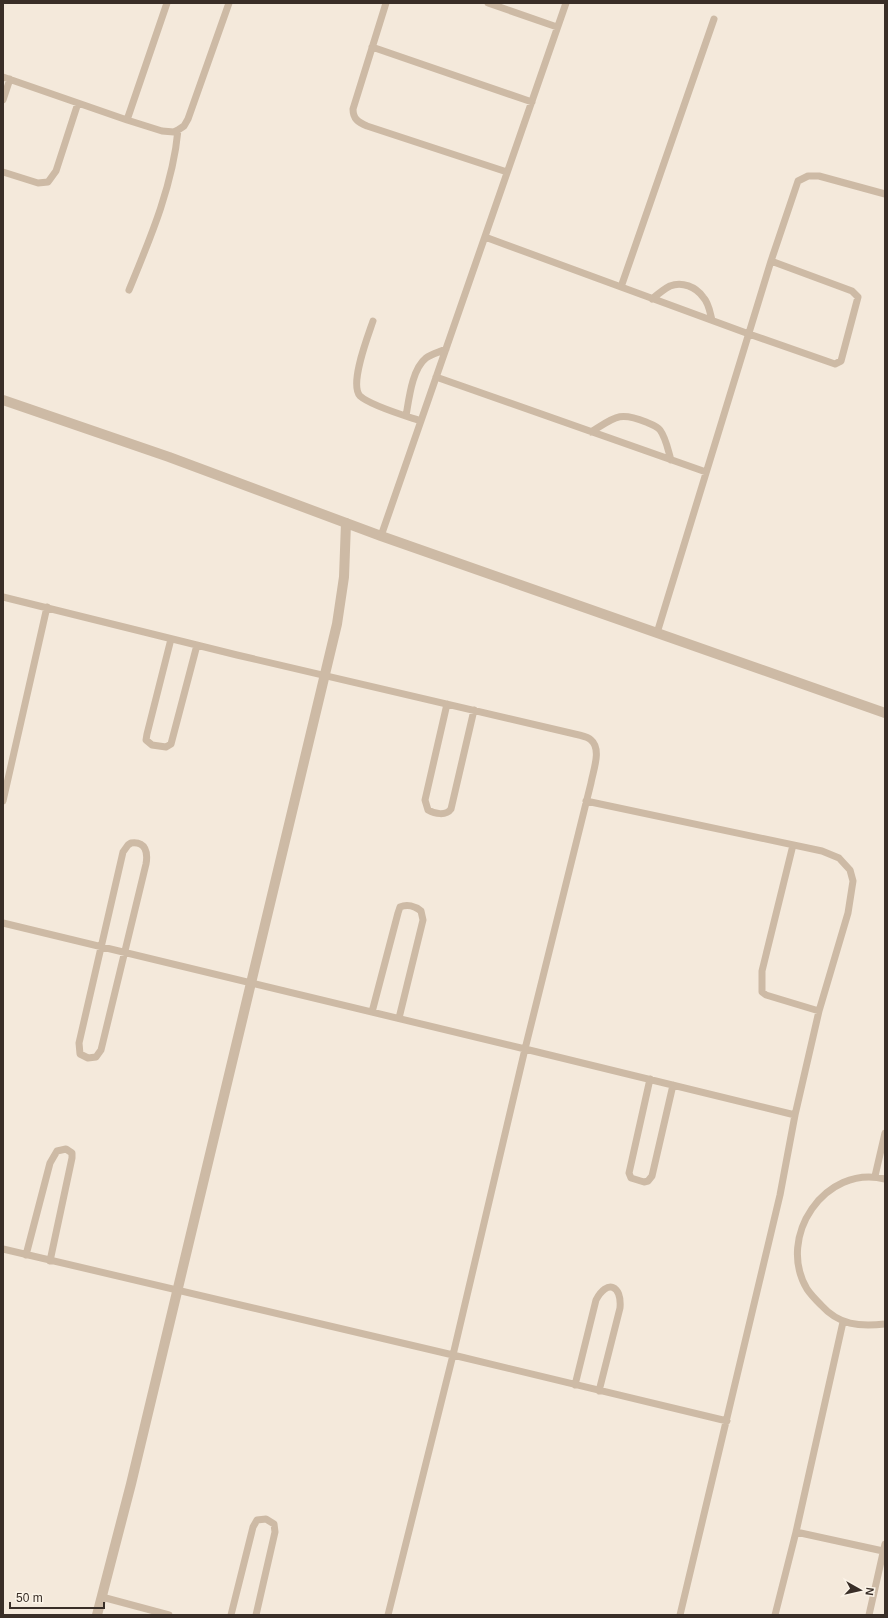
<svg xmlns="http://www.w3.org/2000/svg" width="888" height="1618" viewBox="0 0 888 1618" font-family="Helvetica,sans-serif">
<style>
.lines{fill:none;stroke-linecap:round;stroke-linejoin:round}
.service{stroke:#cdbaa5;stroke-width:7}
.minor{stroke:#cdbaa5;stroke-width:10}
.tertiary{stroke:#cdbaa5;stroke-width:10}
</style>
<rect width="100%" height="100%" fill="#f4e9db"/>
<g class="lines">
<path class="service" d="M386,3L353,109C353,119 358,122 367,126L507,172
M488,3L557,27
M372,47L532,102
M3,77L127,120L162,131L174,132L178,130L184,126L188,119L229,3
M3,100L10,79
M127,120L167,3
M3,172L38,183L48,182L56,171L78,103
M485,237L749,334L835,364L841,361L858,297L852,291L771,261
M621,287L714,19
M129,290C150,239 173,185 178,130
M652,299C658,294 664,289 670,286C682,281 696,287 703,297C709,303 710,313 712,320
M373,321C368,336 349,384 360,396C371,406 406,416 421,421
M436,377L706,472
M406,416C409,399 412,369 426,358C431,354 440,352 446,349
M591,432C615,417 619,411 646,422C651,424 657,426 660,430C666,438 668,450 671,460
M381,536L566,3
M3,597L237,655L579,735C583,736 588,737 591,740C602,749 593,771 591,783L525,1049L3,923
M657,633L771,261L798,181L808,176H819L885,194
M171,639L147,734L146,740L152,745L166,747L171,744L197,645
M447,704L425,800L428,810C435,814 446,816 451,809L474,710
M3,801L47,607
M586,801L822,851L839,858L850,870L853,881L848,913L819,1011L795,1115L780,1195L680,1615
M131,843C146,841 148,853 146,864L101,1050L96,1057L88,1058L80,1054L79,1043L123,852L128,845Z
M793,845L762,971V992L766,995L819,1011
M372,1012L398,913L400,907C407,904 415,906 421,911L423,920L399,1018
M650,1079L629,1173L631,1178L644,1182L648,1181L652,1176L673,1085
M875,1176L885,1133
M885,1179C825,1164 776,1237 807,1289C811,1295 816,1300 821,1305C839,1325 859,1327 885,1324
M3,1249L453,1355L525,1049L795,1115
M26,1255L50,1163L57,1151L66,1149L72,1153V1158L50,1261
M575,1385L596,1300C607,1279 622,1285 620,1308L599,1391
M796,1532L883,1551
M102,1597L169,1615
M231,1615L253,1527L257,1520L266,1519L274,1524L275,1532L256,1615
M388,1615L453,1355L727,1421
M775,1615L796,1532L843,1322
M869,1615L885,1544"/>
<path class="minor" d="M97,1615L131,1484L337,624L344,577L346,523"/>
<path class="tertiary" d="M3,400L169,457L381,536L885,713"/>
</g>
<rect width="888" height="1618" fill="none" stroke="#392e27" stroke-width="8"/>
<g transform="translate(860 1590) rotate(98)" stroke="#fbf3e7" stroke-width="3" paint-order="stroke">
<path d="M0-3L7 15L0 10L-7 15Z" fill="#392e27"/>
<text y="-6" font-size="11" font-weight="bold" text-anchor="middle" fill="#392e27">N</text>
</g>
<path d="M10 1602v6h94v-6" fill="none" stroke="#392e27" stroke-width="2"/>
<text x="16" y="1602" font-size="12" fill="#392e27" stroke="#fbf3e7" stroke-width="3" paint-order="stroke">50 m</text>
</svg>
